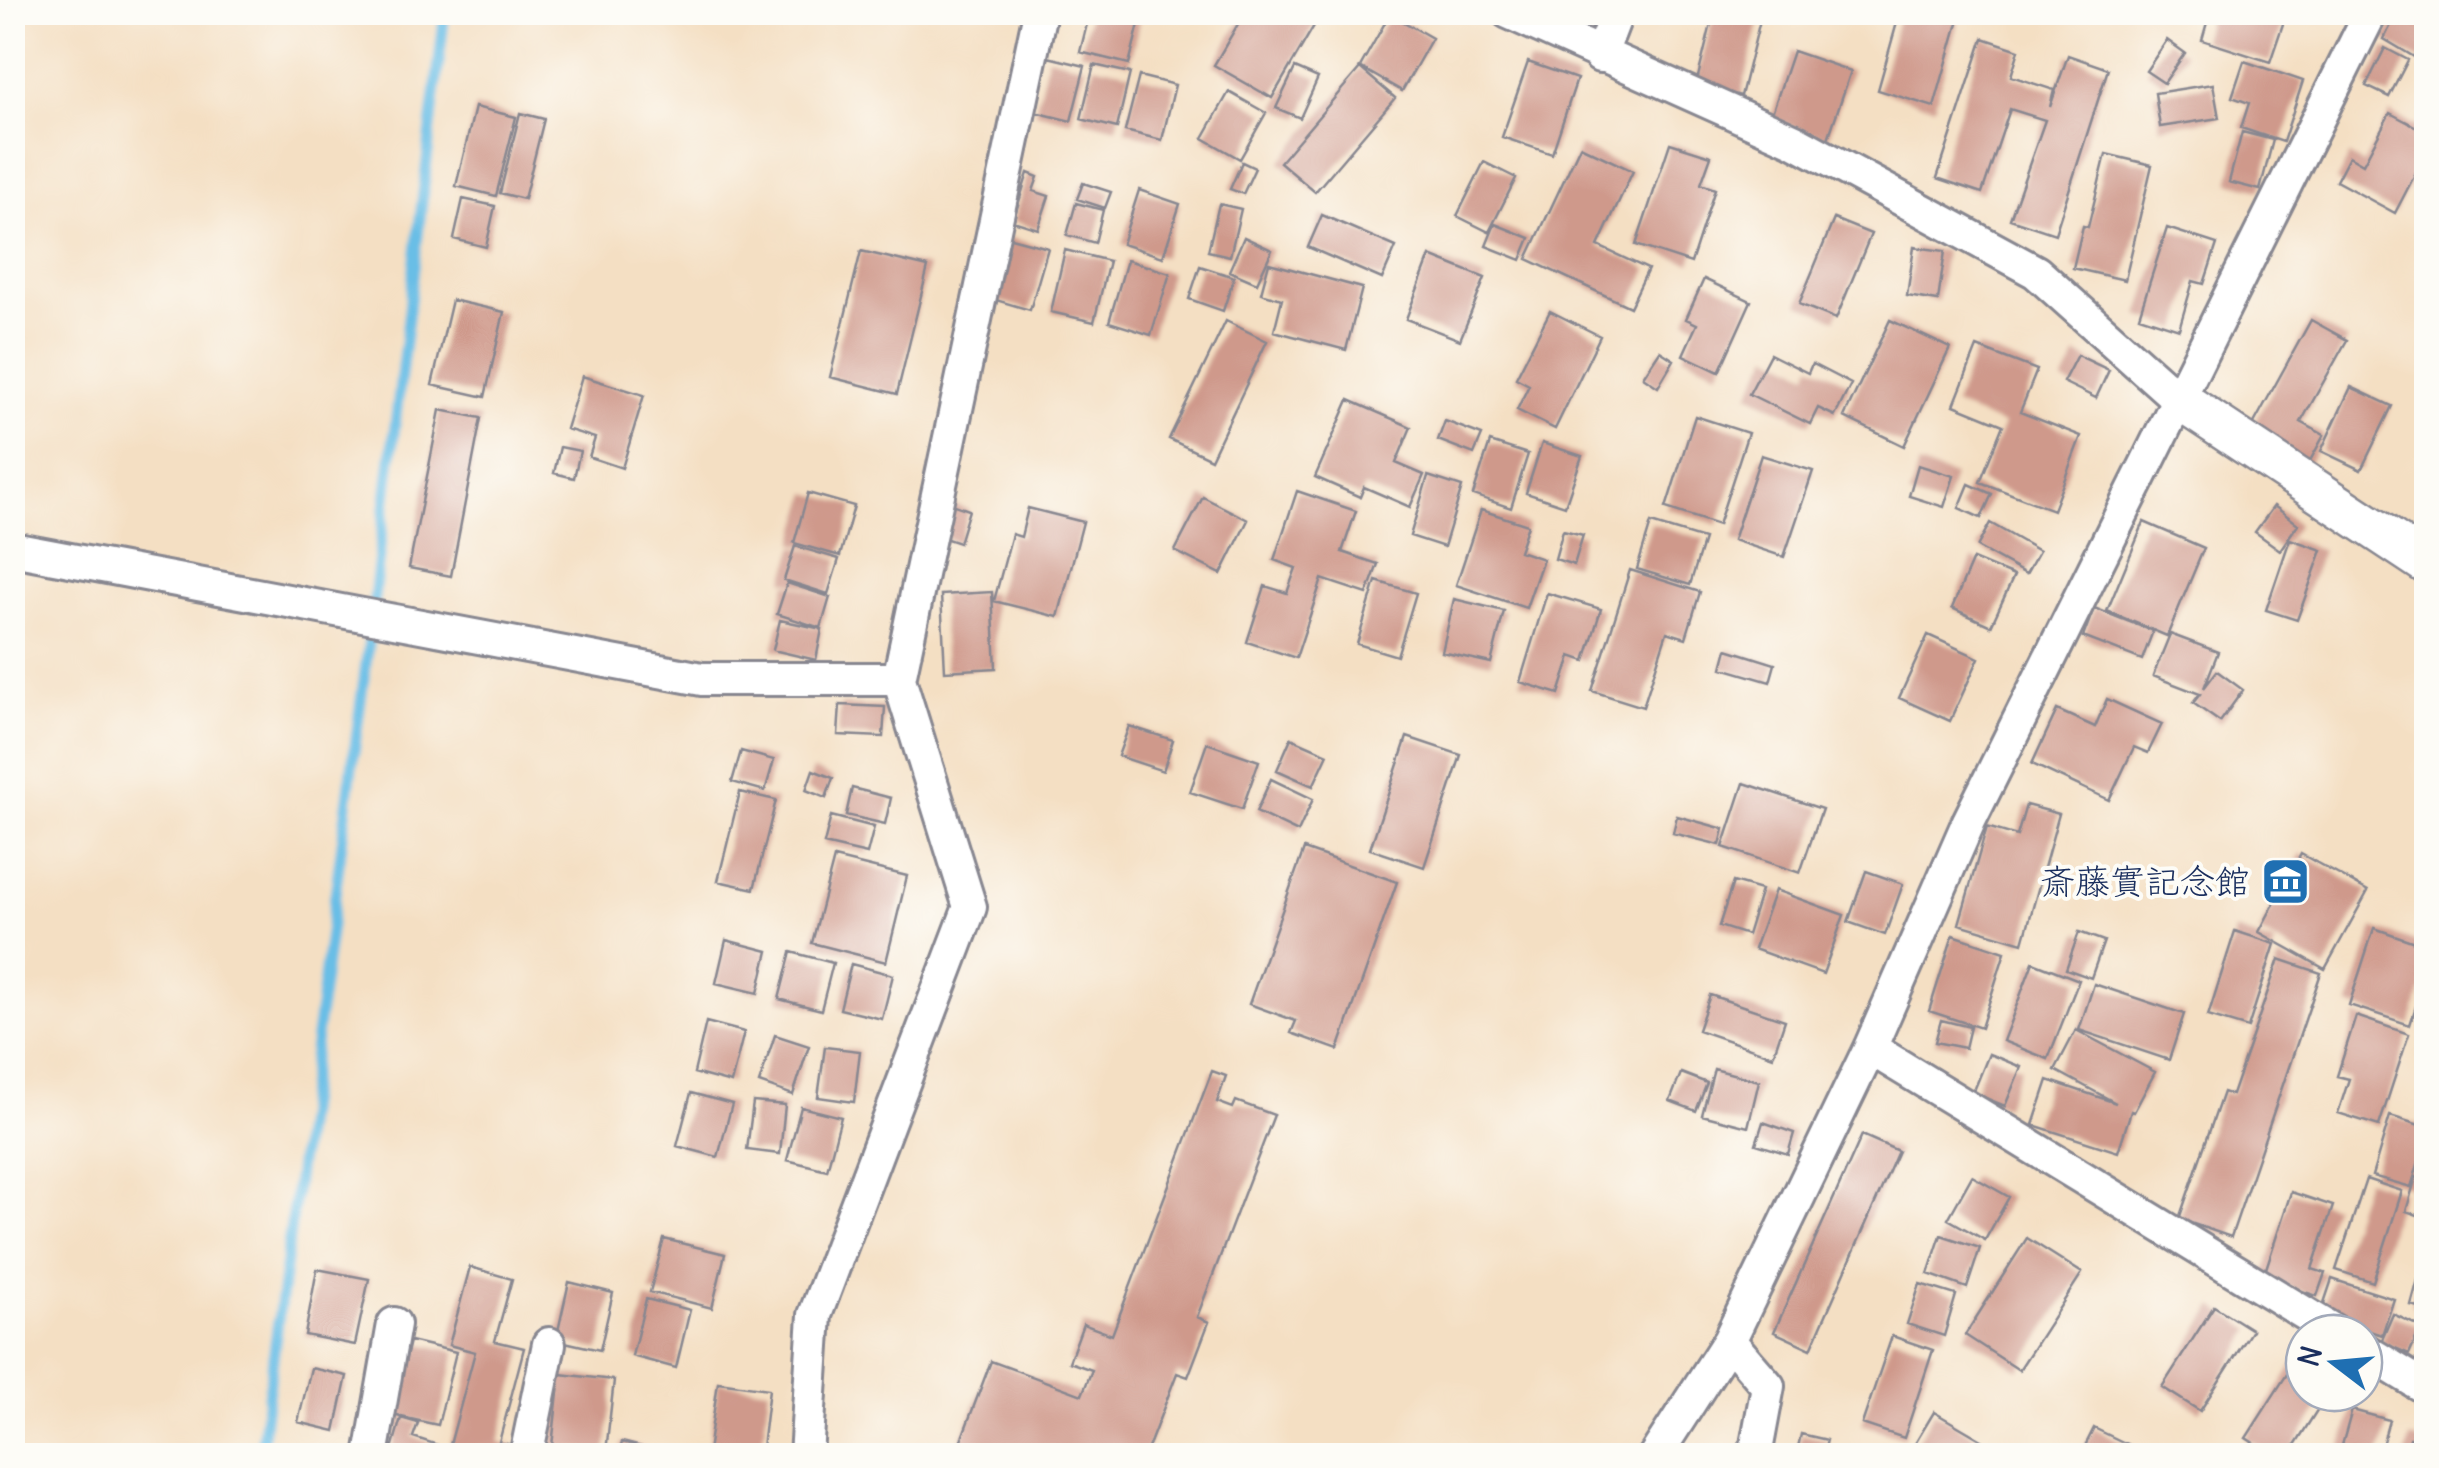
<svg xmlns="http://www.w3.org/2000/svg" width="2439" height="1468" viewBox="0 0 2439 1468" font-family="Delius,'Klee One',sans-serif">
<style>
.lines{fill:none;stroke-linecap:round;stroke-linejoin:round}
.stream{stroke:#69bee6;stroke-width:11}
.building{fill:#cf998b}
.minor-casing{stroke:#888790;stroke-width:38}
.tertiary-casing{stroke:#888790;stroke-width:45}
.minor{stroke:#fff;stroke-width:32}
.tertiary{stroke:#fff;stroke-width:40}
.labels{text-anchor:middle;dominant-baseline:central;stroke-width:8;stroke-linejoin:round;paint-order:stroke}
.poi-label{font-size:35px;fill:#1b2f5e;stroke:#fdfcf7;text-anchor:end}
</style>
<rect width="100%" height="100%" fill="#fdfcf7"/>
<filter id="ink" filterUnits="userSpaceOnUse"><feTurbulence type="fractalNoise" baseFrequency=".01" numOctaves="2"/><feDisplacementMap in="SourceGraphic" scale="20" xChannelSelector="R" yChannelSelector="G"/><feConvolveMatrix kernelMatrix="1 2 1 2 8 2 1 2 1" color-interpolation-filters="sRGB"/></filter>
<filter id="wash" filterUnits="userSpaceOnUse"><feTurbulence type="fractalNoise" baseFrequency=".0048" numOctaves="4" result="noise"/><feDisplacementMap in="SourceGraphic" scale="40" xChannelSelector="R" yChannelSelector="G"/><feGaussianBlur stdDeviation="2.25" result="paint"/><feColorMatrix in="noise" values="0 0 0 0 0 0 0 0 0 0 0 0 0 0 0 0 0 1.4 0 .05"/><feComposite in="paint" operator="in"/></filter>
<g filter="url(#wash)">
<rect width="100%" height="100%" fill="#f4dfc3"/>
<g class="lines">
<path class="stream" d="M260,1456L368,648L445,12"/>
</g>
<g id="blocks">
<path class="building" d="M1090,12H1142L1129,64L1080,52Z
M1245,12H1322L1272,98L1214,65Z
M1714,12H1762L1741,96L1696,85Z
M1900,12H1961L1934,107L1878,90Z
M2210,12H2259L2284,21L2270,62L2202,40Z
M2398,12H2426V64L2384,39L2396,15L2416,25L2417,23Z
M1390,14L1432,38L1402,91L1360,67Z
M1983,38L2019,50L2011,76L2054,90L2050,107L2068,55L2108,69L2055,234L2010,219L2045,120L2010,109L1982,193L1937,178Z
M2167,40L2185,53L2164,83L2146,71Z
M2385,48L2408,60L2389,97L2366,86Z
M1793,51L1851,71L1828,139L1770,119Z
M1048,57L1085,66L1071,121L1035,112Z
M2244,61L2303,81L2283,142L2241,128L2249,103L2232,97Z
M1528,62L1577,79L1552,154L1502,137Z
M1094,65L1130,73L1117,128L1081,119Z
M1295,68L1318,78L1300,118L1276,108Z
M1360,68L1395,98L1315,192L1280,162Z
M1139,76L1175,85L1162,140L1125,131Z
M2213,84L2219,118L2160,127L2155,93Z
M1229,92L1266,113L1240,159L1203,138Z
M475,107L516,117L496,196L456,186Z
M520,113L544,119L524,199L500,193Z
M2390,113L2426,132V153L2395,213L2336,181L2349,156L2363,164Z
M2242,132L2273,140L2260,190L2229,182Z
M1670,143L1711,156L1701,184L1715,189L1691,263L1636,245Z
M1580,146L1633,171L1598,246L1648,269L1630,307L1527,259Z
M2106,154L2152,165L2125,280L2073,268L2083,226L2088,227Z
M1242,162L1255,168L1243,194L1230,189Z
M1484,162L1516,178L1489,232L1457,216Z
M1028,173L1038,177L1033,191L1049,196L1038,229L1013,221Z
M1083,183L1111,192L1105,208L1077,199Z
M1139,190L1180,204L1163,257L1122,244Z
M463,199L495,206L486,247L454,239Z
M1076,203L1103,210L1095,243L1067,235Z
M1219,204L1241,209L1230,256L1208,251Z
M1322,215L1396,247L1382,279L1308,247Z
M1834,219L1871,234L1836,319L1799,304Z
M1495,224L1530,238L1521,260L1486,246Z
M2167,228L2217,244L2204,284L2193,281L2179,329L2139,316Z
M1007,237L1048,248L1030,310L989,298Z
M1244,237L1272,250L1257,283L1229,271Z
M1914,247L1945,251L1938,301L1907,296Z
M1065,250L1109,261L1094,322L1051,312Z
M861,251L928,267L897,394L830,377Z
M1430,256L1485,278L1460,340L1406,319Z
M1127,260L1170,273L1151,335L1109,322Z
M1269,263L1362,288L1346,350L1274,331L1282,299L1261,293Z
M1200,266L1234,277L1223,311L1189,299Z
M1704,279L1751,301L1719,372L1683,355L1697,324L1686,319Z
M452,300L504,312L485,397L432,385Z
M1550,311L1600,336L1555,429L1517,410L1529,385L1516,378Z
M1890,320L1950,348L1904,446L1844,417Z
M2311,320L2347,340L2301,422L2324,435L2306,468L2247,436Z
M1226,321L1267,341L1211,459L1169,439Z
M1977,347L2037,370L2020,412L2081,436L2053,510L1980,482L2003,425L1954,405Z
M1660,351L1674,360L1658,387L1643,377Z
M1770,354L1808,373L1812,364L1851,384L1835,416L1818,408L1810,424L1749,394Z
M2077,355L2109,370L2096,398L2063,382Z
M582,376L644,395L622,468L589,457L595,438L566,429Z
M2351,387L2392,406L2361,470L2321,451Z
M1349,400L1411,427L1396,463L1424,475L1410,507L1364,487L1360,497L1315,477Z
M440,410L481,418L451,576L409,568Z
M1695,416L1748,433L1718,525L1666,508Z
M1445,421L1482,435L1474,454L1438,440Z
M1490,442L1528,454L1511,508L1473,495Z
M1542,443L1582,456L1565,506L1526,493Z
M560,447L580,451L574,478L554,473Z
M1761,455L1813,471L1784,557L1733,540Z
M1918,465L1954,476L1944,507L1909,496Z
M1428,476L1462,487L1444,547L1410,536Z
M1969,484L1992,494L1981,518L1959,508Z
M1297,491L1356,511L1342,552L1378,564L1367,594L1322,579L1296,658L1247,642L1265,586L1287,593L1296,568L1274,560Z
M808,493L854,506L840,556L794,543Z
M1203,497L1248,520L1221,574L1175,551Z
M949,503L969,510L959,543L938,536Z
M2274,506L2298,524L2280,550L2255,532Z
M1028,508L1083,522L1058,617L994,601L1012,534L1021,537Z
M1481,510L1528,525L1519,551L1543,559L1526,608L1456,585Z
M2144,522L2204,548L2167,636L2107,611Z
M1651,523L1704,539L1690,585L1637,569Z
M1990,523L2039,551L2026,574L1977,547Z
M1563,530L1583,535L1574,565L1555,559Z
M2290,539L2322,550L2297,620L2266,610Z
M795,546L839,559L828,594L784,580Z
M1973,559L2014,576L1991,626L1952,608Z
M1630,570L1700,592L1686,638L1667,632L1643,707L1592,691Z
M1376,581L1416,593L1397,656L1357,644Z
M787,583L830,597L821,628L777,614Z
M992,592L996,668L945,671L941,595Z
M1547,593L1601,609L1585,661L1571,656L1559,694L1520,682Z
M1454,599L1504,611L1491,663L1442,652Z
M2094,608L2153,631L2142,660L2083,637Z
M780,620L822,629L816,660L773,650Z
M2170,634L2218,652L2204,688L2217,671L2243,690L2220,722L2193,703L2200,694L2153,676Z
M1928,635L1979,658L1950,721L1899,698Z
M1727,649L1775,664L1770,682L1722,668Z
M2107,699L2162,724L2148,753L2134,747L2109,800L2032,764L2057,710L2095,727Z
M840,705L885,707L883,737L838,735Z
M1129,726L1173,740L1163,771L1118,756Z
M1407,737L1461,755L1424,867L1370,849Z
M1291,738L1328,754L1313,786L1277,770Z
M1207,743L1259,761L1242,809L1190,792Z
M741,751L774,760L765,791L732,782Z
M813,770L833,778L826,798L806,790Z
M1271,779L1313,799L1298,832L1256,812Z
M1744,783L1822,809L1800,873L1723,847Z
M852,788L891,798L885,824L846,815Z
M740,792L776,800L754,889L718,881Z
M2026,805L2059,814L2023,943L1959,924L1987,827L2017,836Z
M831,816L874,827L867,854L824,844Z
M1677,816L1724,829L1720,845L1673,833Z
M1304,849L1397,882L1338,1050L1291,1033L1296,1021L1249,1004Z
M2301,854L2368,891L2325,969L2259,932Z
M834,858L907,876L886,962L812,943Z
M1866,871L1903,884L1885,935L1848,922Z
M1733,882L1761,890L1747,935L1719,926Z
M1775,890L1844,915L1823,974L1754,949Z
M2374,928L2426,946V975L2410,1025L2349,1005Z
M2235,931L2275,944L2248,1028L2208,1016Z
M2079,932L2104,941L2091,978L2066,969Z
M1953,935L2005,952L1981,1028L1929,1011Z
M726,940L768,951L758,993L716,983Z
M791,952L833,963L821,1010L779,999Z
M2279,959L2321,973L2231,1237L2179,1219L2223,1092L2232,1095Z
M2033,962L2079,980L2048,1059L2003,1041Z
M851,964L893,975L882,1019L840,1009Z
M2094,984L2184,1014L2169,1060L2079,1030Z
M1710,995L1785,1020L1773,1056L1698,1030Z
M2356,1016L2409,1034L2379,1126L2338,1113L2349,1079L2337,1076Z
M1941,1020L1970,1027L1965,1048L1935,1042Z
M706,1022L744,1032L731,1083L694,1073Z
M2076,1030L2155,1072L2134,1112L2131,1111L2118,1152L2033,1125L2048,1080L2116,1103L2055,1070Z
M775,1035L809,1046L793,1095L759,1083Z
M825,1047L860,1051L854,1102L818,1097Z
M1989,1054L2021,1067L2005,1106L1973,1093Z
M1714,1069L1759,1081L1748,1127L1702,1115Z
M1212,1071L1226,1076L1217,1102L1233,1108L1236,1101L1274,1115L1197,1317L1209,1322L1188,1377L1177,1373L1145,1456H955L991,1361L1082,1395L1092,1370L1069,1362L1083,1324L1112,1335Z
M1681,1073L1707,1083L1696,1111L1670,1101Z
M691,1093L732,1104L718,1157L677,1146Z
M753,1102L785,1105L780,1154L747,1150Z
M801,1107L841,1117L827,1170L787,1160Z
M2390,1116L2426,1127V1139L2411,1187L2372,1176Z
M1763,1122L1794,1133L1788,1154L1756,1144Z
M1862,1135L1898,1151L1811,1349L1774,1332Z
M1972,1176L2009,1197L1985,1240L1948,1219Z
M2416,1177L2426,1180V1218L2406,1211Z
M2366,1179L2402,1191L2373,1282L2336,1270Z
M2291,1192L2333,1206L2312,1269L2325,1273L2317,1296L2263,1278Z
M1941,1235L1980,1248L1967,1288L1928,1274Z
M2027,1238L2082,1273L2019,1370L1965,1335Z
M664,1239L725,1254L712,1308L650,1292Z
M2425,1254H2426V1309L2411,1305Z
M470,1267L512,1279L495,1341L524,1348L499,1442L515,1446L513,1456H488L450,1445L475,1352L449,1345Z
M317,1269L369,1279L355,1345L305,1335Z
M2332,1279L2394,1299L2382,1335L2320,1315Z
M569,1282L613,1293L600,1350L556,1340Z
M1920,1284L1956,1295L1944,1336L1907,1324Z
M646,1299L690,1310L676,1368L632,1356Z
M2214,1306L2252,1330L2200,1411L2162,1387Z
M2393,1314L2421,1327L2409,1354L2381,1342Z
M1892,1336L1933,1350L1904,1438L1862,1424Z
M410,1341L456,1352L438,1425L392,1415Z
M2298,1357L2304,1360V1393H2328L2288,1456H2274L2246,1438Z
M311,1368L347,1376L335,1431L298,1422Z
M560,1374L614,1380L606,1452L552,1446Z
M718,1382L769,1389L761,1456L708,1452Z
M2352,1410L2389,1420L2379,1456H2339Z
M1934,1412L1992,1446L1986,1456H1917L1910,1452Z
M401,1418L418,1423L413,1437L471,1456H390Z
M2094,1428L2131,1446L2126,1456H2080Z
M1801,1434L1827,1440L1823,1456H1796Z
M2410,1438L2426,1443V1456H2405Z
M622,1442L661,1452L660,1456H619Z"/>
</g>
</g>
<g filter="url(#ink)">
<use href="#blocks" fill-opacity="0" stroke="#888790" stroke-width="2.5"/>
<g class="lines">
<defs>
<path id="minor" d="M1508,12L1793,140L2036,272L2178,399
M1600,56L1617,12
M12,549L702,679H899L1040,12
M1870,1048L2337,1333
M1729,1341L1768,1386L1755,1456
M2364,1350L2426,1388
M371,1456L394,1324
M526,1456L549,1344
M806,1456L815,1315L970,907L899,679
M1655,1456L1729,1341L1870,1048L1969,821L2371,12"/>
<path id="tertiary" d="M2178,399L2426,563"/>
</defs>
<use href="#minor" class="minor-casing"/>
<use href="#tertiary" class="tertiary-casing"/>
<use href="#minor" class="minor"/>
<use href="#tertiary" class="tertiary"/>
</g>
</g>
<defs>
<symbol id="museum-square" viewBox="-11 -11 22 22"><rect x="-9" y="-9" width="18" height="18" rx="4" fill="#1f6fb2" stroke="#fdfcf7"/><path d="M0-6L6-3V-2H-6V-3ZM-5-1h2V3h-2ZM-1-1h2V3h-2ZM3-1h2V3H3ZM-6 4H6V6H-6Z" fill="#fff"/></symbol>
</defs>
<g fill-rule="evenodd">
<use href="#museum-square" x="2258" y="854" width="55" height="55"/>
</g>
<g class="labels">
<g class="poi-label">
<text x="2250" y="881">斎藤實記念館</text>
</g>
</g>
<rect width="2439" height="1468" fill="none" stroke="#fdfcf7" stroke-width="50"/>
<g transform="translate(2334 1363) rotate(286)"><circle r="48" fill="#fdfcf7" stroke="#a3aaba" stroke-width="2.5"/>
<path d="M0-8L18 38L0 25L-18 38Z" fill="#1f6fb2"/>
<text y="-15" font-size="28" font-weight="bold" text-anchor="middle" fill="#1b2f5e">N</text>
</g>
</svg>
